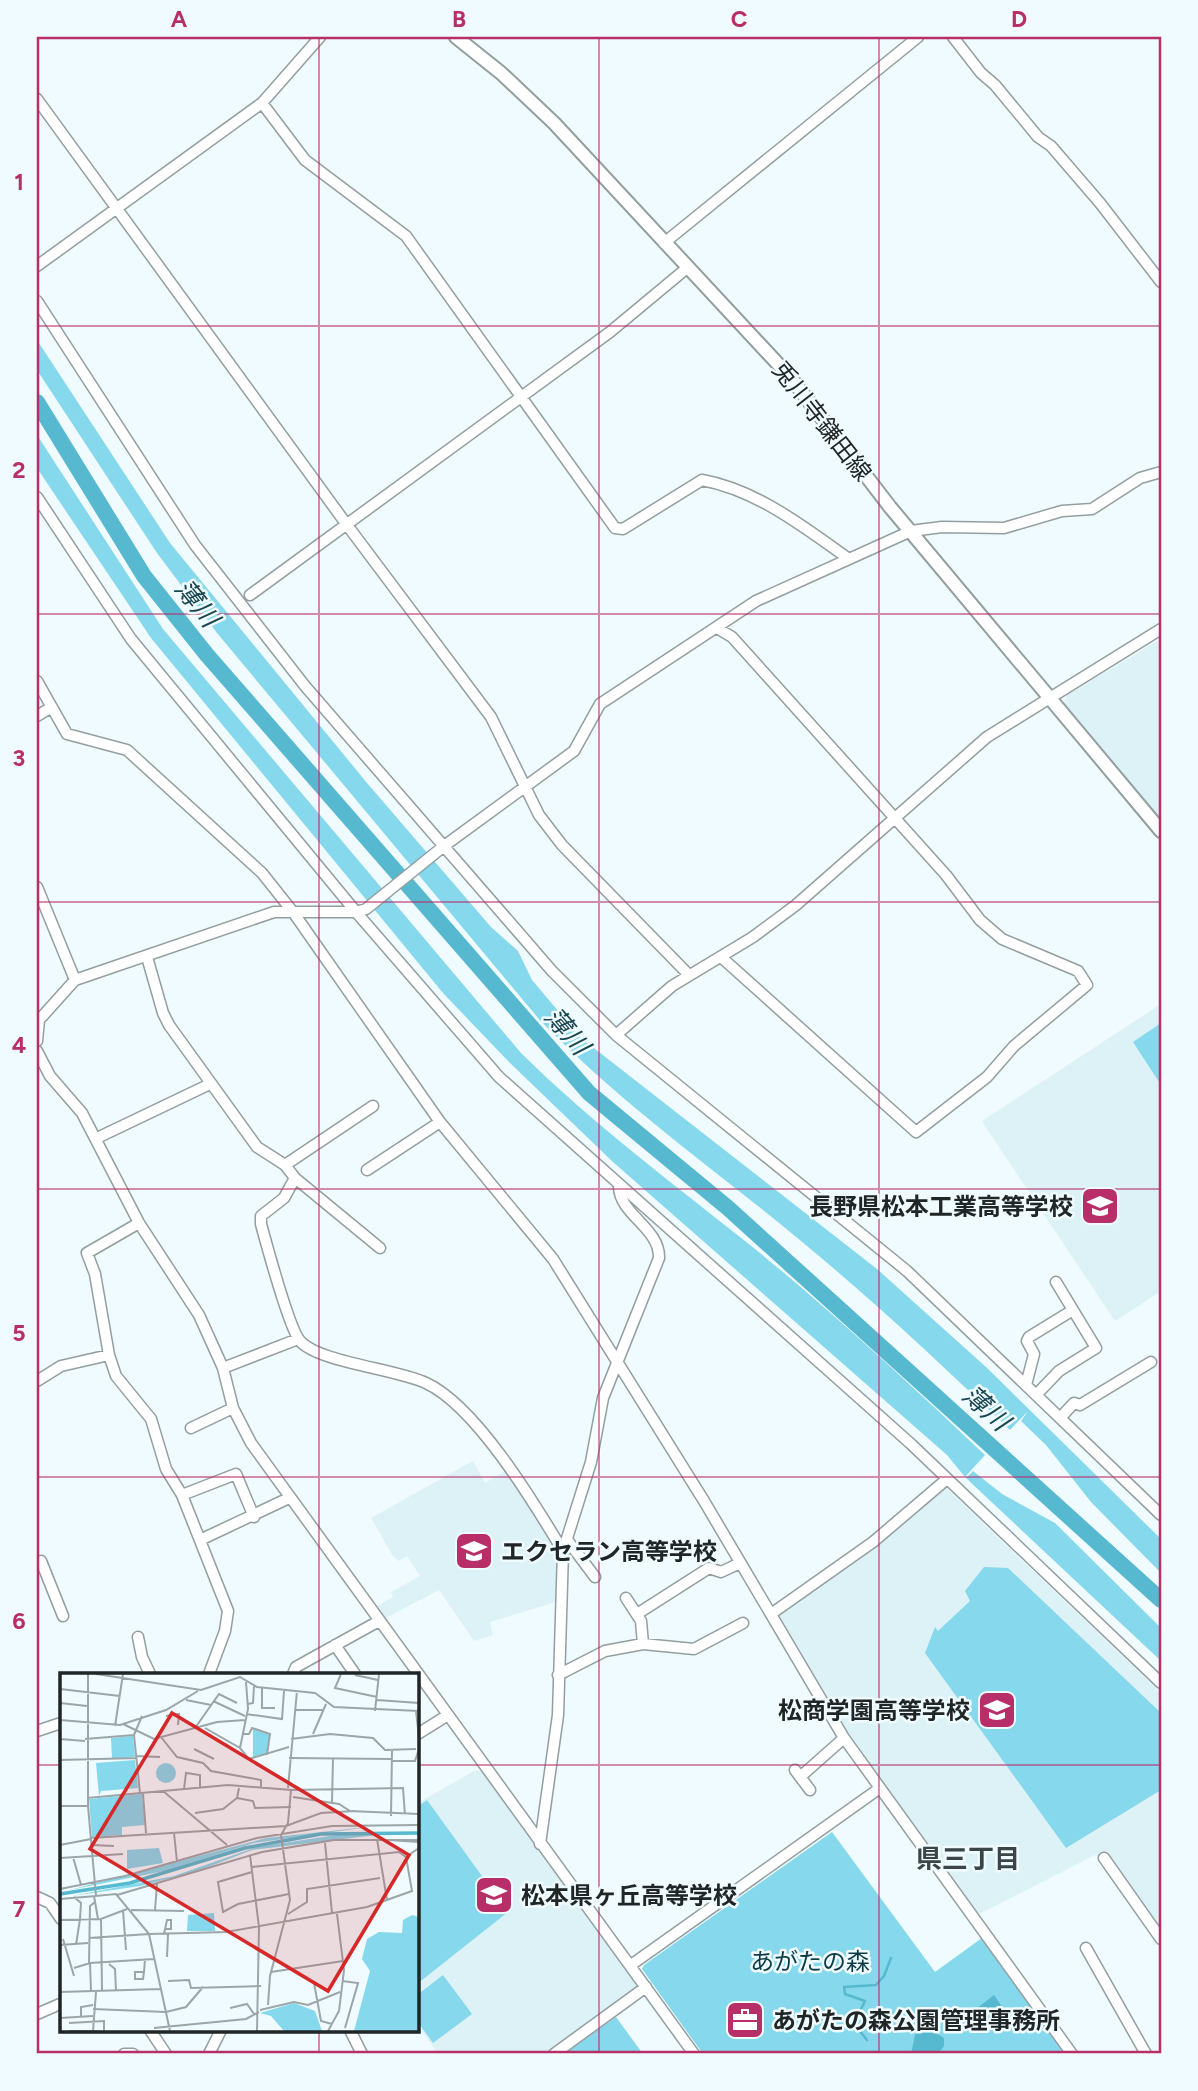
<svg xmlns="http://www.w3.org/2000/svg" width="1198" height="2091" viewBox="0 0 1198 2091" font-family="Figtree,'Noto Sans JP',sans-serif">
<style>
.built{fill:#dcf2f7}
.green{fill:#86d8ec}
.water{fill:#56b9d0}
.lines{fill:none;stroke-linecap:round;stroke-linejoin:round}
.stream{stroke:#56b9d0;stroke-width:2.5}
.river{stroke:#56b9d0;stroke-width:16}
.minor-casing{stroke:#939ea1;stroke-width:13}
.major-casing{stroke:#939ea1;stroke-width:16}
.minor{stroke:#fff;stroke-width:10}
.major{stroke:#fff;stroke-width:12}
.grid{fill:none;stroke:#b82e68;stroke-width:2;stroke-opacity:0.55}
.labels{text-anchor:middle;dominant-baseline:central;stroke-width:5;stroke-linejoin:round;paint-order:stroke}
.street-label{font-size:24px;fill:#202526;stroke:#effbfe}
.poi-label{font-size:24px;font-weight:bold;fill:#202526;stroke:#effbfe;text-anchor:start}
.park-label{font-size:24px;fill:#0e3c46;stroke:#effbfe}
.water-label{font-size:26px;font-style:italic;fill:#1a4650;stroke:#effbfe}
.neighbourhood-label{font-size:26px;font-weight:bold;fill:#3b4548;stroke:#effbfe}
.inset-river{fill:none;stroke:#56b9d0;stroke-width:3.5}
.inset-road{fill:none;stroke:#9ca5a8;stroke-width:2}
.view{fill:#d62828;fill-opacity:0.15;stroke:#d62828;stroke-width:3.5}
.inset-edge{fill:none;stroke:#202526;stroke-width:3.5}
.neatline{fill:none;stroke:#b82e68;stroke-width:2.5}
.grid-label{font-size:23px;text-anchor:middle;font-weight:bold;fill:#b82e68}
</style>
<rect width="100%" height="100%" fill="#effbfe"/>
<path class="built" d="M1161,639V825L1063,705L1067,695Z
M1161,1004V1291L1115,1321L982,1121Z
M473,1461L485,1483L510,1468L558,1547L556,1602L490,1622L493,1635L474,1641L439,1590L382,1620L374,1608L393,1597L391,1592L420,1576L407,1556L399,1561L393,1556L371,1518Z
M945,1487L1161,1693V1930L1106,1853L1100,1858L1095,1855L979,1914L844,1727L776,1616Z
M482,1770L638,1987L543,2054H438L417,2024L416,1804L474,1771Z"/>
<path class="green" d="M37,340L170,543L367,783L491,927L518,951L532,980L581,1038L877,1269L986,1367L1161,1539V1573L1091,1502L1046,1445L1021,1421L1028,1411L1010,1430C942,1365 874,1301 801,1241C712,1167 618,1102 538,1018L217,633L157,553L37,370Z
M37,435L163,629L521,1053C595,1126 679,1188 760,1253C838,1317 912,1386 985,1455L965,1477L947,1455L613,1162L509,1062L443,993L151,638L37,468Z
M1161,1023V1085L1133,1042Z
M973,1471L1002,1494L1055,1523L1161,1628V1661L966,1478Z
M984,1567L1008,1568L1161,1713V1790L1066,1848L925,1653L935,1627L938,1631L970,1601L965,1591Z
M427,1800L508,1912L417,1984V1807Z
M832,1832L935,1972L982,1938L1068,2054H703L642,1969L644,1965Z
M443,1975L472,2014L433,2043L417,2021V1995Z
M616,2017L643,2054H564Z"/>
<path class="water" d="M994,1995L1007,2014L989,2027L976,2009Z
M923,2025L944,2038V2046L938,2054H911L915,2035Z"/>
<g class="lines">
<path class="stream" d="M867,2040L859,2030L856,2019L865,2001L845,1994L844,1987L876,1985L884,1976L891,1958"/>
<path class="river" d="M37,402L144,576L207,655L589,1093L728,1208L1161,1600"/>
<defs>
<path id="minor" d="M953,37L981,73L995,85L1038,137L1051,146L1100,203L1161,282
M37,99L347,525L491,717L539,815L562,845L689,975
M262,103L305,160L406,236L615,528L623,529L702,480C757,490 804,527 849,559
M664,243L918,37
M37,266L262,103L320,37
M37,301L195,545L305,686L552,971L616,1035L907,1271L1161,1515
M37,497L131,639L356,912L499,1077L911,1444L1161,1683
M250,595L610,332L687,268
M717,628L732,637L946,875L980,920L1002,939L1078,971L1087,985L1014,1046L987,1077L916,1132L721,957
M37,681L67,734L127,750L262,873L293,912L440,1122L553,1259L704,1501L844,1738L1072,2054
M37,716L52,707
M37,887L75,980
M147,957L163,1013L169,1025L257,1147L285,1165L295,1178L284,1198L261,1216V1224C267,1246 289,1328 300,1341C318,1362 396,1369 426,1383C476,1406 534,1503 563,1551
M616,1035L672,986L753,937L796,905L987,737L1161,629
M37,1041L39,1020L75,980L274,912H356L366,909L444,846L574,751L600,704L756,601L911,531L942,527L1004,528L1062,511L1092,509L1140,478L1161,472
M37,1051L50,1076L82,1113L139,1223L199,1315L223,1368L233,1408L251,1443L694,2054
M97,1138L210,1084
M285,1165L373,1106
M367,1170L440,1122
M295,1178L380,1248
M139,1223L87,1253L95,1274L109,1355L116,1376L151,1419L166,1469L182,1495L228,1611L225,1631L209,1674
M223,1368L298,1339
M37,1381L61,1366L109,1355
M1026,1385L1034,1354L1027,1341L1029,1337L1073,1310
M1036,1395L1059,1371L1096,1348L1056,1282
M1060,1418L1074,1403L1080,1405L1151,1362
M191,1428L233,1408
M182,1495L236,1474L254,1517
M200,1540L289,1498
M568,1541L595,1577
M37,1563L41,1561L63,1616
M637,1614L709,1568L721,1572L740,1563
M771,1614L873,1542L947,1479
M138,1637L142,1657L150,1674
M643,1644L694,1649L743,1623
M335,1645L355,1674
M293,1674L296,1667L379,1621
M558,1675L605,1651L643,1644L641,1621L626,1598
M37,1731L61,1723
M416,1735L448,1715
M795,1770L810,1790
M800,1777L844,1738
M540,1844L558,1715L563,1551L591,1462L603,1398L659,1258C660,1228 620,1215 619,1187
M1104,1858L1161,1939
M37,1897L50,1903L61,1919
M1086,1948L1146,2054
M631,1965L880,1788
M37,2014L60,2004
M150,2030L166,2054
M350,2030L362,2054
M124,2054H133
M209,2054L221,2030
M554,2054L646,1987"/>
<path id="major" d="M456,37L501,73L554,123L791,378L890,507L1161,831"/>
</defs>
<use href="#minor" class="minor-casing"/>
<use href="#major" class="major-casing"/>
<use href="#minor" class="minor"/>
<use href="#major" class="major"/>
</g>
<path class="grid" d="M319,37V1674M599,37V2054M879,37V2054M37,326H1161M37,614H1161M37,902H1161M37,1189H1161M37,1477H1161M37,1765H61M416,1765H1161M319,2030V2054"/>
<defs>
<symbol id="school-square" viewBox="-11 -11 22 22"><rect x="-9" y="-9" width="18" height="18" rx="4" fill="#b82e68" stroke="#effbfe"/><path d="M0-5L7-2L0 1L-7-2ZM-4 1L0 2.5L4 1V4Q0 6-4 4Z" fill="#fff"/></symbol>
<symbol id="office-square" viewBox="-11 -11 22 22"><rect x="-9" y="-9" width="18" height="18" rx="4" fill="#b82e68" stroke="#effbfe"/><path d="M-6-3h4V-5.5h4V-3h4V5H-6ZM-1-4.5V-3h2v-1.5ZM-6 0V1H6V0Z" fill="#fff"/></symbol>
</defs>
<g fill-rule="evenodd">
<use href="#school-square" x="1078" y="1184" width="44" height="44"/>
<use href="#school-square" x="452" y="1529" width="44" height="44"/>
<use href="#school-square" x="975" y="1688" width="44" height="44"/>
<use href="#school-square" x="472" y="1873" width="44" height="44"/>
<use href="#office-square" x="723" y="1998" width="44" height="44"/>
</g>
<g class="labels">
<g class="street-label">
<text transform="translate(822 421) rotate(52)">兎川寺鎌田線</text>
</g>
<g class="poi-label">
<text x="1073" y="1206" text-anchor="end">長野県松本工業高等学校</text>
<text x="501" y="1551">エクセラン高等学校</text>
<text x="970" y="1710" text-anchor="end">松商学園高等学校</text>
<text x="521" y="1895">松本県ヶ丘高等学校</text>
<text x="772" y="2020">あがたの森公園管理事務所</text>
</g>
<g class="park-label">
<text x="810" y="1961">あがたの森</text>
</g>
<g class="water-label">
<text transform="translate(197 603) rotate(51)">薄川</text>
<text transform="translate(567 1031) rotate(49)">薄川</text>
<text transform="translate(986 1408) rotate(42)">薄川</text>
</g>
<g class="neighbourhood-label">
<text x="968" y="1859">県三丁目</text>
</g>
</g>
<g transform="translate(60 1673)">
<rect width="359" height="359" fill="#effbfe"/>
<path d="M193,56L210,62L207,81L193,84ZM73,63L75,84L52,86L51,65ZM75,87L78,115L41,118L39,123L36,90ZM96 100a10 10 0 1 1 20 0a10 10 0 1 1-20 0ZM82,121L85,152L62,154V162L32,164L29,126ZM316,153L194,170L104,198L10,217L206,165ZM276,162H317L192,177L138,198L80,213L12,223L114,203L197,174ZM99,175L103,190L67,196V177ZM154,240L155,258H127L128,242ZM352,242L359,244V358H294L310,298L302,286L307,266L319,259L342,260L343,247ZM234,330L255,338L262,358H224L211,343L200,340Z" fill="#86d8ec"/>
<path class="inset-river" d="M0,221L70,210L185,175L261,161L359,160"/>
<path class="inset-road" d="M28,1V133M36,1L141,17L180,4L197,14L255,20L274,34L359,38M281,1L275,15L317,24M295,2L318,7M202,14V35H215M0,16L60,23M126,27L151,32M317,27L359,30M153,28L185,43M0,30L27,33M188,31L193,30L194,13M236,37H264M315,38L319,1M356,38L359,65M186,41L222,46L224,18M0,43V69M106,43L119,41L118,52M0,47L60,52L106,37L138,18M63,51L94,66L157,49L185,47M55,53L63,1M135,55L159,21L177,30M145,55L180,75L189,86M182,61H189L192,55L210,61L207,82M253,61L266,31M101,64L117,84L143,90L151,98L201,107V115M0,66L25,68M25,66L74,62M231,66L270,61L313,65L325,77L356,76M180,75L188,36L186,9M134,76L154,86M77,83L100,84M229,85L332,86M189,86L229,74M0,87L77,85M332,88H355L359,76M228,115L237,18M124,116L126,100L140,102V115M231,117L343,115L345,142M103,118L167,172M80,120L74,62L82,43M83,121L86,160M233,124L279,131L290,138L359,141M27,125L168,112L231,117L228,150L221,162L230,227L210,303L208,332M177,125L193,128L195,135L231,134M272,129L273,86M0,133H28L36,223L56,221L89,261L110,358M135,140L163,136L177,125L179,115M331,143L332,78M114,160L117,189M30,165L226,153L261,140L295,138M317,166L327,227M329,167L359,169M265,170L272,240M0,172L31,166M32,172L54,173M190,182L199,254L197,358M32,183L63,181M13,184L21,212M0,185L32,183M192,194L339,179L346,184M192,199L158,209L163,239L178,231L229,221M0,216L65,203L197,165L272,153L359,152M57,222L202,179L274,167H359M34,223L38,246M14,224L21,230L20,246M0,226L36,223M63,237L66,277M71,237L124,238M95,237L97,211M228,241L247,229V216L320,205M41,246L42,317M0,247L41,246L67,236M89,261L166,259L307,234L352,218L346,184L359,175M104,261L107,247H111V256H105M29,265L89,261M3,266L14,303M0,272L28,270M16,272L20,246M107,284L108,261M29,290L30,233L35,229M30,290L31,318M49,291L55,296L56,318M14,295L30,290L94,286M84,299H75V306H83L84,299L85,286M211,299L283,288M108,308L129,307L131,315L201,313M282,308L298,310L285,355M254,310L261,348L272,351M0,319L101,316M170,335L187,331L194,341M33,336L106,339M200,337L234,329L248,332L280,319M106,339L126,334L143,314M21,343V334L33,332M0,345L33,343M9,350L44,348V358M94,355L186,346L199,339M9,358H40M33,358L36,319M268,358L279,338L284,297L277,241"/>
<path class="view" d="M112,40L349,182L268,318L30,176Z"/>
<rect width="359" height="359" class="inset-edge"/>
</g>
<rect width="1198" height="2091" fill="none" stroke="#effbfe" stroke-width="77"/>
<rect x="38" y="38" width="1122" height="2014" class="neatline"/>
<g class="grid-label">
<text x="179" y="27">A</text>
<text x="459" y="27">B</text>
<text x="739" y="27">C</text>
<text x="1019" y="27">D</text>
<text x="19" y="190">1</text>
<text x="19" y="478">2</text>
<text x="19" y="766">3</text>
<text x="19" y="1053">4</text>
<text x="19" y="1341">5</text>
<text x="19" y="1629">6</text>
<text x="19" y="1917">7</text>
</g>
</svg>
